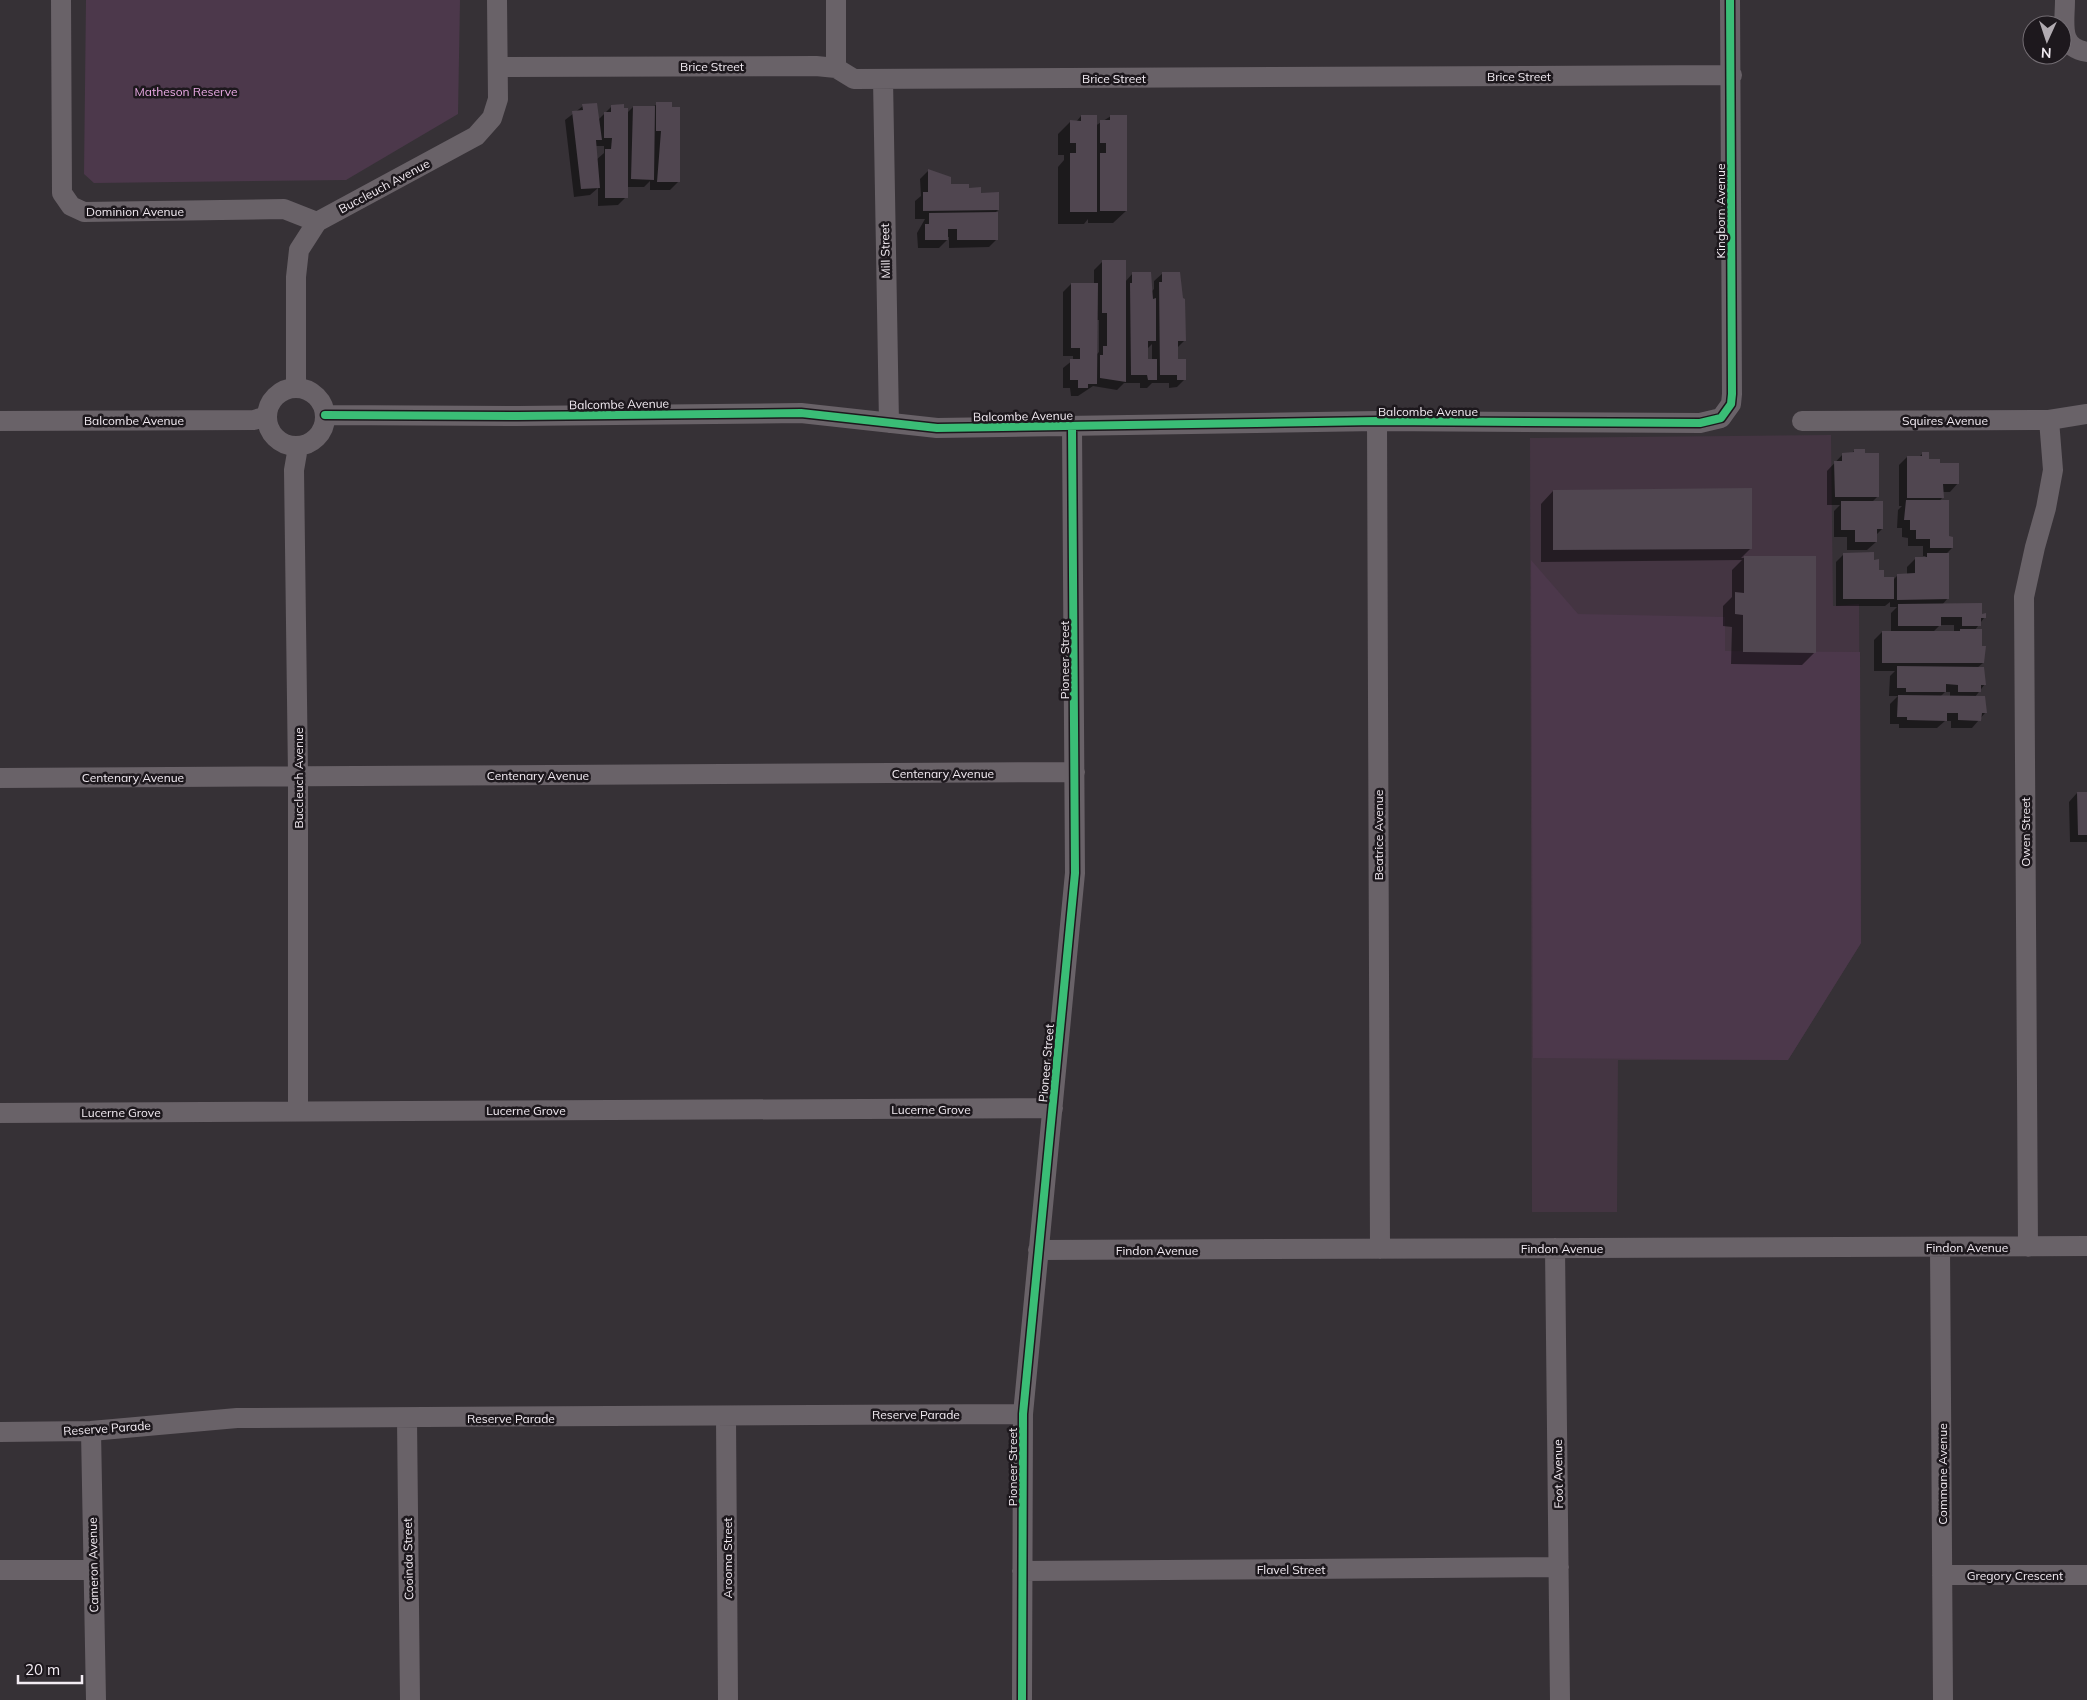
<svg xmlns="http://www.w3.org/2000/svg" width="2087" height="1700" viewBox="0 0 2087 1700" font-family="Mulish,sans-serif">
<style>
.built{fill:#443542}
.green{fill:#4c384b}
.shadow{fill:#0007;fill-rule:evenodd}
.building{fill:#504650}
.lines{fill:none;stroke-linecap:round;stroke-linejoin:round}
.street{stroke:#696268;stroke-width:20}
.cycleway-casing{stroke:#1d181d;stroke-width:11}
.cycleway{stroke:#3abd76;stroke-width:8}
.labels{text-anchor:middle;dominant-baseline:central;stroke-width:5;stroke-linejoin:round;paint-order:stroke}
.street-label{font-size:12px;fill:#f3ecf3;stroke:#1d181d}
.park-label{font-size:12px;fill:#e9aae4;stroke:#1d181d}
</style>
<rect width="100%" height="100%" fill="#363136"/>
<path class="built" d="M1831,435L1833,606L1859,604L1861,943L1788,1060H1618L1617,1212H1532L1530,438Z"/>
<path class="green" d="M86,0H460L458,114L346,180L94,183L84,174Z
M1531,560L1578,614L1725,617V651L1860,652L1861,943L1788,1060L1533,1058Z"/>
<path class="shadow" d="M657,104L678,182L670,190H650V181L644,187H626V197L618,205L598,206V188L590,195L574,197L565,120L583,106L598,120L612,106L626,114L633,107H653ZM595,146H604V153L596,160Z
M1081,116L1095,126L1111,116L1126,211L1113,223H1088V219L1084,224H1058V167L1064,160V155H1058V134L1070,122H1076Z
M928,171L950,185L979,194L998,210L994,214L997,239L989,247L949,248V237H947V240L939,248H918L917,233L925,219H915V201L921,196L920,179Z
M1102,262L1125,282L1133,273L1151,292L1154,289V281L1163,273L1184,341L1176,349V360L1185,379L1177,387L1169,388V383H1152L1147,388H1140V383H1124L1117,390L1093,386L1078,396H1071L1070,388H1063V368L1073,360V356H1063V292L1071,284L1094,285V270ZM1096,320H1099V352L1096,355ZM1152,344V360H1147V349Z
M1855,450L1878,496L1871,503L1882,529L1876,535V542L1867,550H1847V537H1834V511L1840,505H1827V471L1843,454H1851Z
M1923,453L1928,460L1939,465L1958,483L1950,492H1942V498L1939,502L1952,548L1946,554L1948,598L1942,605L1981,615L1984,618L1975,630L1983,663L1977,668L1985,684L1975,697L1985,713L1972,728H1951V721H1945L1937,728H1899V724H1890V704L1898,696H1889L1890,676L1895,671H1874V640L1882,632H1891V613L1897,607H1890V602L1885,606H1836V562L1844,554L1873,561L1883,578L1894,579L1898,575H1907V567L1915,559H1923L1926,556H1923V546H1908V538L1902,537V528H1897L1898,510L1902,506H1899V465L1907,457H1919ZM1940,625H1954V631H1934ZM1945,692H1950V697L1941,696Z
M1553,491L1751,548L1741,558H1815V652L1802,665L1731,664L1732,627L1723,626V606L1732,597V570L1742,560L1541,562V504Z
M2077,793H2087V842H2070L2069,802Z"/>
<path class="building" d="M656,102H672V107H680V182H657L661,131H656Z
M597,103L602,140H596L600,188L581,189L572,111L583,110L582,104Z
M624,104V108H628V198H605V149H611L612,138H604V112H611V105Z
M633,106H655L654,180L631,179Z
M1081,115H1097V212H1070V153H1076V143H1070V120L1081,121Z
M1110,115H1127V211H1100V153H1106V143H1100V120H1110Z
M928,169L951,177V184H969V188L981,187V193L999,192V210L923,211V192H928Z
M998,212V240H957V229H948V240H925V224H929V213Z
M1102,260H1126V382L1100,378V355H1103V346H1107V313H1102Z
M1132,272H1151L1153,299L1156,298V341H1148V359H1157V380H1148L1147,375H1131L1130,283H1132Z
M1162,272H1180L1183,298L1185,299L1186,341H1178V359H1186V380H1177V375H1160L1159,282H1162Z
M1071,283H1098L1097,384H1088V388H1078V380H1070V359H1080V348H1071Z
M1854,449H1865V453H1879V497H1835L1834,461H1842V453L1854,452Z
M1922,452H1929V459H1940V463H1959V484H1943L1944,498H1907V456H1922Z
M1752,488V549L1553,550V490Z
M1906,500H1949V536L1953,537V548H1930V539H1916V530H1910V520H1904Z
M1841,501H1883V529H1877V542H1855V530H1841Z
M1874,552V560L1879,559V570H1884V577H1894V599H1843V553Z
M1927,553H1949V599L1897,600V574L1915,573V557H1927Z
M1744,556H1816V653L1743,652V615L1735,614V592L1744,593Z
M1982,603V614L1986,613V618H1981V626H1962V617H1941V626H1898V604Z
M1960,629H1982V646H1986L1984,663H1882V631H1960Z
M1897,666L1984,667L1986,685H1981V692H1958V685L1946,684V692H1906V688H1897Z
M1898,695L1985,696L1987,713H1982L1981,721L1958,720V713H1947V721L1907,720V717H1897Z
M2077,792H2087V835H2078Z"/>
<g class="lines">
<path class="street" d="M61,0L62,193L71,206L84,212L284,209L317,222
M836,0V68
M2065,0C2065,24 2058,47 2087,52
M499,67L816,66L836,68L854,79L1732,75
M883,79L889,423
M267 417a29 29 0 1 1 58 0a29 29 0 1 1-58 0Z
M296,388V277L299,250L317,222L476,136L492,118L498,99L497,0
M325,415L518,416L801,413L937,428L1377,421L1700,423L1721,418L1731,404L1732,394L1730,0
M0,421L254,420L267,416
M1377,421L1380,1249
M1802,421L2049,420L2087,414
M0,778L1075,772
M298,1111V776L294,470L298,447
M0,1113L1053,1108
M1940,1247L1943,1700
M2028,1247L2024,597L2035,547L2046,508L2053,470L2049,420
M1555,1248L1560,1700
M1038,1250L2087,1246
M726,1417L728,1700
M407,1418L410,1700
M91,1431L96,1700
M0,1432L91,1431L237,1418L1023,1414
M0,1570H93
M1022,1571L1559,1567
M1942,1575H2087
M1022,1700L1023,1414L1075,873L1072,426"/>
<defs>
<path id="cycleway" d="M325,415L518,416L801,413L937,428L1377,421L1700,423L1721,418L1731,404L1732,394L1730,0
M1022,1700L1023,1414L1075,873L1072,426"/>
</defs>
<use href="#cycleway" class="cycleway-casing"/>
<use href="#cycleway" class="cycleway"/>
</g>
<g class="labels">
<g class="street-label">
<text x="712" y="66">Brice Street</text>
<text x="1519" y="76">Brice Street</text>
<text x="1114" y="78">Brice Street</text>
<text transform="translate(384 186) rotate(-28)">Buccleuch Avenue</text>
<text x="135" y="211">Dominion Avenue</text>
<text transform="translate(1720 211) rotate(-90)">Kingborn Avenue</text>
<text transform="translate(885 251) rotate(-91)">Mill Street</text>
<text transform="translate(619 404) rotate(-1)">Balcombe Avenue</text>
<text x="1428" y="411">Balcombe Avenue</text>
<text transform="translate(1023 416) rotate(-1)">Balcombe Avenue</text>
<text x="134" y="420">Balcombe Avenue</text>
<text x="1945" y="420">Squires Avenue</text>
<text transform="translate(1064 660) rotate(-90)">Pioneer Street</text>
<text x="943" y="773">Centenary Avenue</text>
<text x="538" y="775">Centenary Avenue</text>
<text x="133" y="777">Centenary Avenue</text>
<text transform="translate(298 778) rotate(-90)">Buccleuch Avenue</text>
<text transform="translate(2025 832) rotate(-90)">Owen Street</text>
<text transform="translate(1378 835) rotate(-90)">Beatrice Avenue</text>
<text transform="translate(1046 1063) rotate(-85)">Pioneer Street</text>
<text x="931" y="1109">Lucerne Grove</text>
<text x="526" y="1110">Lucerne Grove</text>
<text x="121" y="1112">Lucerne Grove</text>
<text x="1967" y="1247">Findon Avenue</text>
<text x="1562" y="1248">Findon Avenue</text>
<text x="1157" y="1250">Findon Avenue</text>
<text x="916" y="1414">Reserve Parade</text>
<text x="511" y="1418">Reserve Parade</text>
<text transform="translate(107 1428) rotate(-4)">Reserve Parade</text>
<text transform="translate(1012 1467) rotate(-90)">Pioneer Street</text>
<text transform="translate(1558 1474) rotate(-91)">Foot Avenue</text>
<text transform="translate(1942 1474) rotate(-90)">Commane Avenue</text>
<text transform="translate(727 1558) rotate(-90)">Arooma Street</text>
<text transform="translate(408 1559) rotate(-91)">Cooinda Street</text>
<text transform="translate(93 1565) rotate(-91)">Cameron Avenue</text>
<text x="1291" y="1569">Flavel Street</text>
<text x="2015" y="1575">Gregory Crescent</text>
</g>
<g class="park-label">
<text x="186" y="91">Matheson Reserve</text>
</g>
</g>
<g transform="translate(2047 40) rotate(183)"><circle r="24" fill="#1d181d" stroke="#736d73"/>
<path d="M0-4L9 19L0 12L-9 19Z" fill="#b1abb1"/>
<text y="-8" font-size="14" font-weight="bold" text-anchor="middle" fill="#f3ecf3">N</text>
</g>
<path d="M18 1675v8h64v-8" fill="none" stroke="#f3ecf3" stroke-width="2.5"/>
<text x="25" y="1675" font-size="15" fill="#f3ecf3" stroke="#1d181d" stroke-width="4" paint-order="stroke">20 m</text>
</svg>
